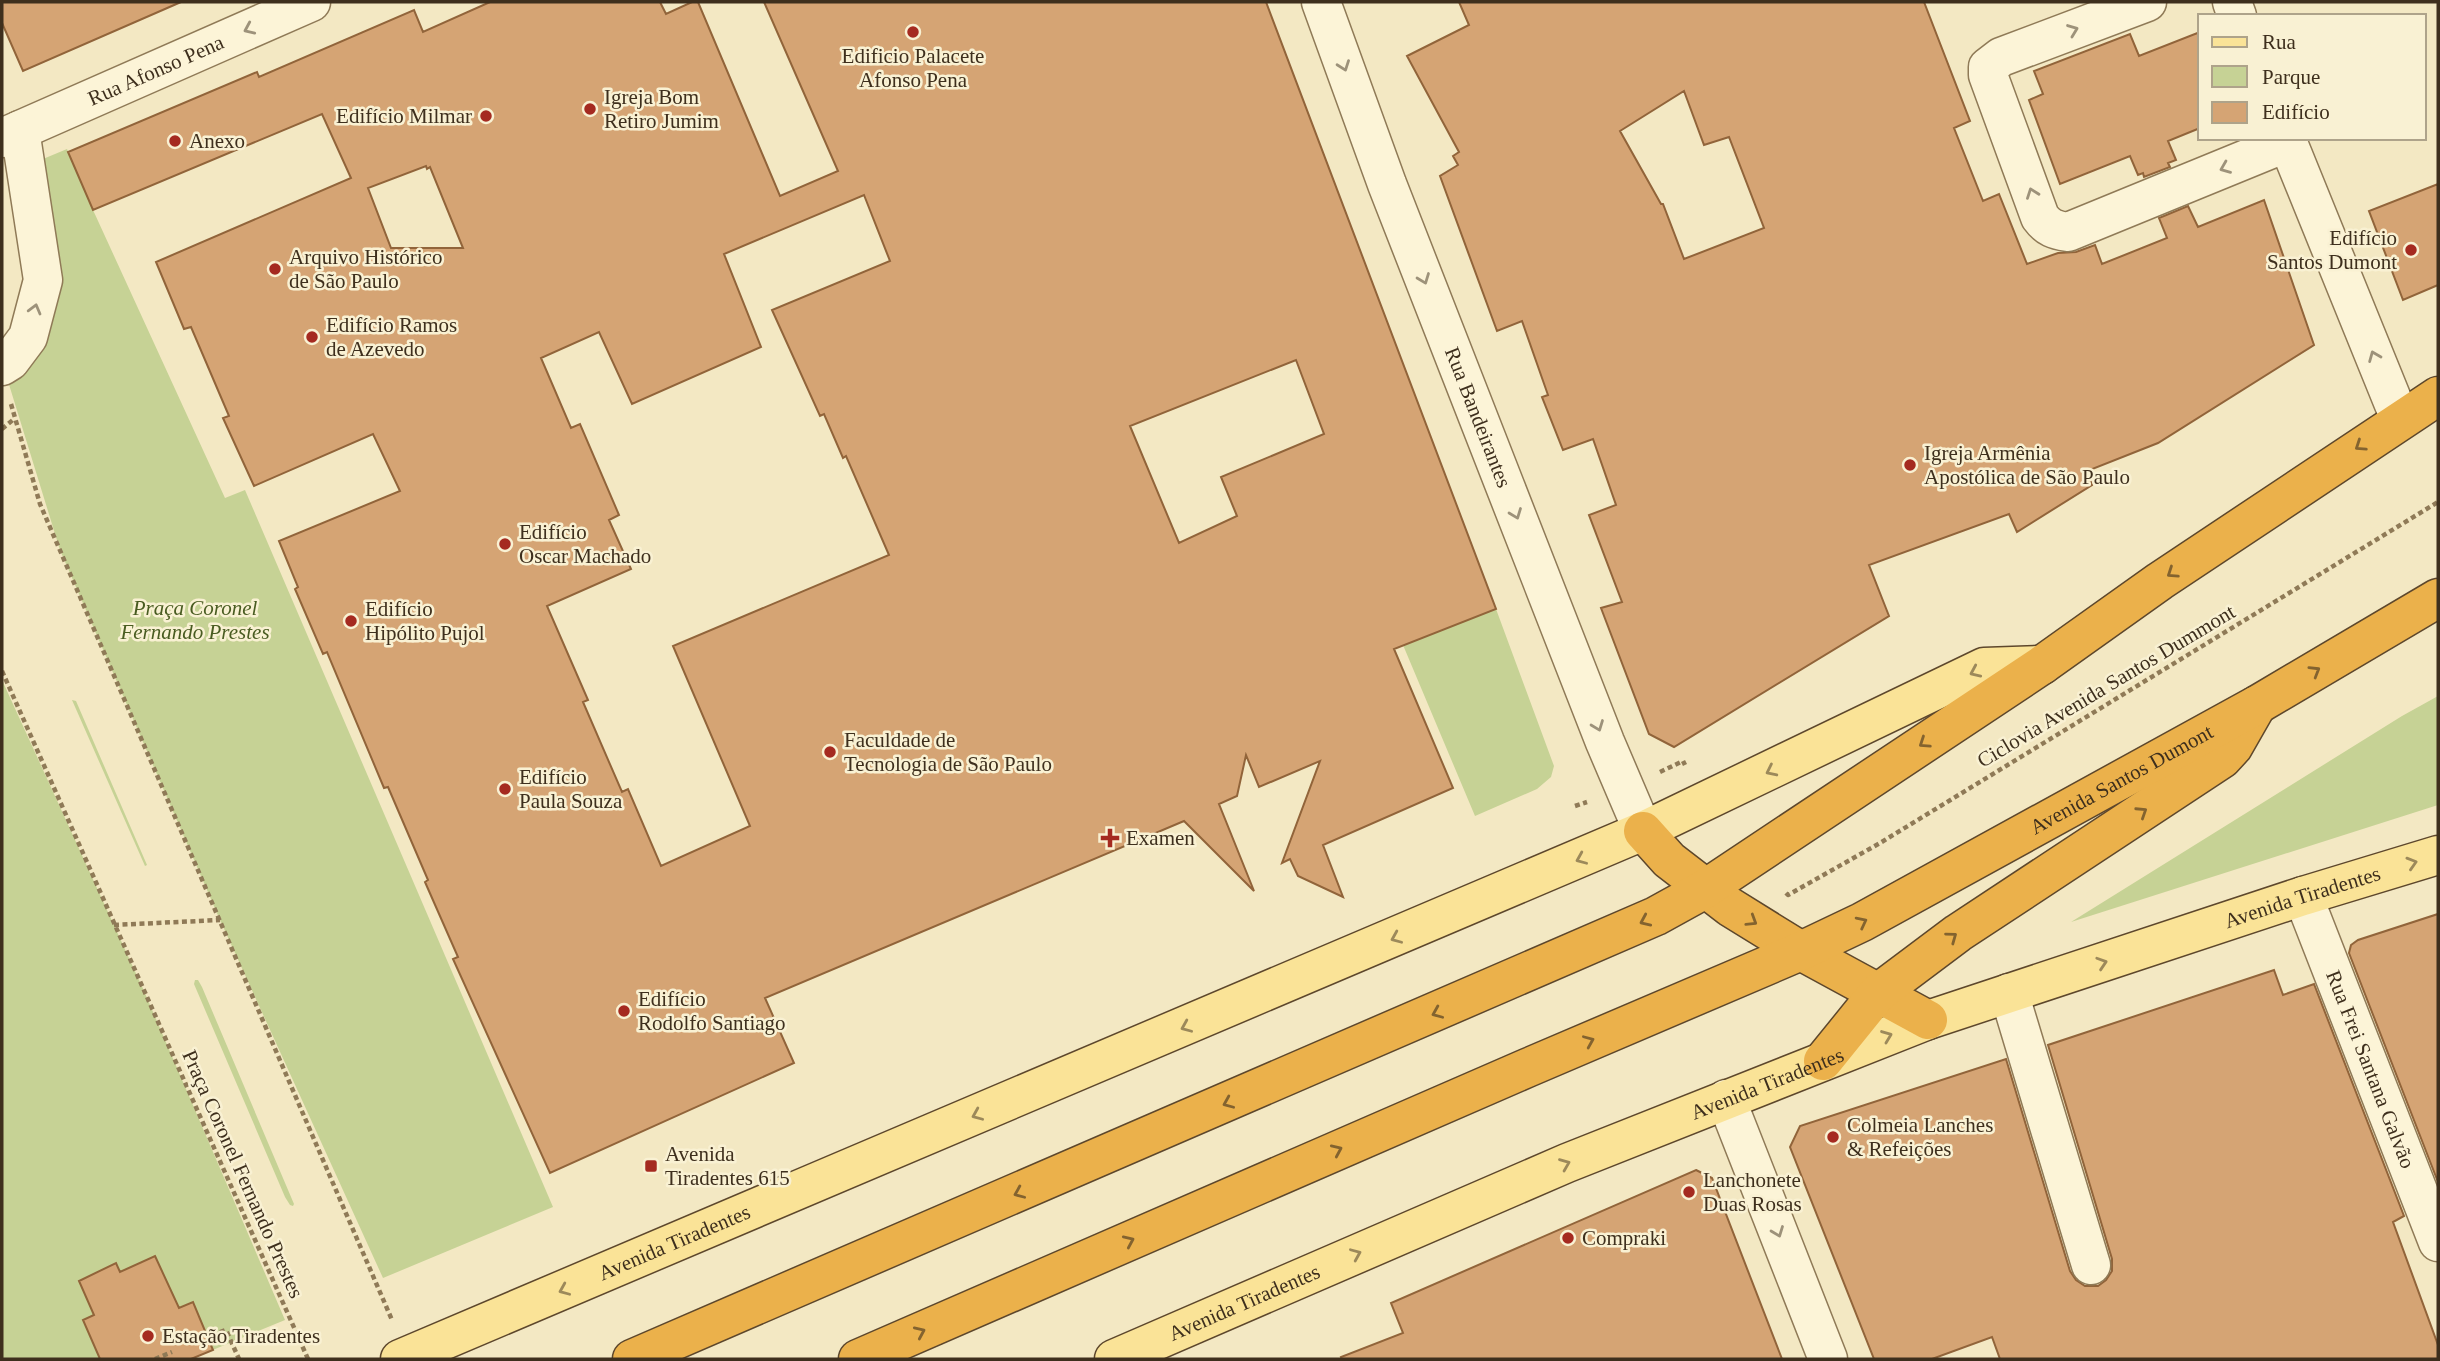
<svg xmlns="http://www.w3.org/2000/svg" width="2440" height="1361" viewBox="0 0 2440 1361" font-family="Georgia,serif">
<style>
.green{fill:#c6d295}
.building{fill:#d5a474;stroke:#91643a;stroke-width:2;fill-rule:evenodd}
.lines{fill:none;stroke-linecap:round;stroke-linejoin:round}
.minor-casing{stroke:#8f7a57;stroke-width:41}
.major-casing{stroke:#5d472c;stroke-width:41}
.highway-casing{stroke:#5d472c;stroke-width:41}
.path{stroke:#8f7a57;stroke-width:4.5;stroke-dasharray:5 3.5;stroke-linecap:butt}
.minor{stroke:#fcf4d7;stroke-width:38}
.major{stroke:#fae397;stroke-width:38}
.highway{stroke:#ebb14b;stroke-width:38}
.oneway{stroke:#9d927a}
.oneway2{stroke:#83632f}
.oneway3{stroke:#9c895a}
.poi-dot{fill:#a52a20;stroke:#f9f1d3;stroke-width:2.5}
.labels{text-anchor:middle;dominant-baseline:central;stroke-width:5;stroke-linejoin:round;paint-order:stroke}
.poi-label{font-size:21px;fill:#3e2f1d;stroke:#f9f1d3;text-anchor:start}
.street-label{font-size:21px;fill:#3e2f1d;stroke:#f9f1d3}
.park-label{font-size:21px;font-style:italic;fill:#495c21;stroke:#f9f1d3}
</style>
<rect width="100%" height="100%" fill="#f3e8c3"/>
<path class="green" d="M67,149L93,210L225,498L245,490L553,1207L383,1278L220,920L60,550L3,365L41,296L43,159Z
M1496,609L1554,766L1551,777L1537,789L1475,816L1403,645Z
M2,680L144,991L285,1320L191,1359H2Z
M2438,696V805L2071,922L2402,716Z
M72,700L76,701L147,865L145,866Z
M195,980H198L202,987L294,1204L293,1206L290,1205L285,1197L194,984Z"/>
<path class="building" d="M2,2H181L23,71L2,23Z
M490,2H660L666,14L692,2H698L780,196L838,171L764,2H1266L1496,609L1394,649L1453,788L1323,845L1343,897L1298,876L1290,859L1282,863L1320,761L1259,787L1246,755L1237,796L1219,804L1254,891L1184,821L765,998L794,1063L550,1173L453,959L458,957L425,882L428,880L388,787L384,788L327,652L323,654L295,589L298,587L279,541L400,491L373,434L254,486L223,418L229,416L191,327L184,329L156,262L351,178L322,114L93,210L68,152L257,72L259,77L414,10L423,32ZM426,166L427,169L430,167L463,248H391L368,188ZM864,195L890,261L772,310L820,416L824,414L843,458L846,456L889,555L673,646L750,826L661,866L628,789L622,792L583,702L588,700L547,606L631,569L609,520L619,515L580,424L571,428L541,358L599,332L632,404L761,347L724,254ZM1296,360L1324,434L1221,477L1237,516L1179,543L1130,426Z
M1459,2H1924L1970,121L1954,128L1983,201L1999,194L2027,264L2058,253L2076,252L2095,245L2102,264L2167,238L2159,218L2188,206L2198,227L2264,200L2314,345L2158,443L2087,471L2092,485L2017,532L2009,514L1869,565L1889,616L1674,747L1649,734L1601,608L1622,602L1589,515L1616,505L1593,439L1563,450L1542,397L1548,395L1522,321L1497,331L1440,176L1458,165L1453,156L1459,152L1407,56L1469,25ZM1684,91L1704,145L1729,137L1764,228L1684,259L1663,204H1661L1620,131Z
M2200,32V128L2168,141L2176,160L2168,163L2170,167L2144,177L2143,173L2138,175L2130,156L2060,184L2029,100L2043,94L2034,71L2130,34L2139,56Z
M2438,184V285L2403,300L2369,211Z
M2438,914V1182L2349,953L2351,945L2358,940Z
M2274,970L2283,995L2314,984L2404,1216L2393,1222L2438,1345V1359H2000L1992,1337L1932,1359H1874L1790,1147L1800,1126L2006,1059L2070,1271L2076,1280L2085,1286H2098L2106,1280L2112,1271V1259L2048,1045Z
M1696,1170L1712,1178L1782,1359H1342L1341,1357L1403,1333L1391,1303Z
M155,1256L179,1308L193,1302L213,1350L191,1359H100L83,1320L94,1315L79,1281L116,1263L120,1272Z"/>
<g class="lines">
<defs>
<g id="minor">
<path id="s1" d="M1321,2L1387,184L1605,742L1643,831"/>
<path d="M2147,2L2001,57L1988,67V75L2040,217C2048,228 2055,230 2068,232L2288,142"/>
<path d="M2232,2L2237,16"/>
<path id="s2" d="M2,138L311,2"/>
<path d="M2286,138L2400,419"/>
<path d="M2,366L10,361L28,337L43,280L20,130"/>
<path id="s3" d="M2303,896L2438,1242"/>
<path d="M2009,993L2091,1265"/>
<path d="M1726,1099L1828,1359"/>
</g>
<g id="major">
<path id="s4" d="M400,1359L1643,831L1984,667L2042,665"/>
<path id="s5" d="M1114,1359L1567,1163L1928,1020L2303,896L2438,855"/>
</g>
<g id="highway">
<path d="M1643,831L1669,860L1730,907L1801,951L1928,1020"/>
<path d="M1823,1061L1878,993L1958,933L2222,759L2233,747L2257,705"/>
<path d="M632,1359L1656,916L1705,889L2042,665L2160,581L2438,396"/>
<path id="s6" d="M858,1359L1527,1068L1801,951L1862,922L2257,705L2438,598"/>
</g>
</defs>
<use href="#minor" class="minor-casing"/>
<use href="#major" class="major-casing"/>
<use href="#highway" class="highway-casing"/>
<path class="path" d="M11,404L40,504L392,1320
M2,429L14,419
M2,671L308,1359
M1660,772L1683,761L1685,765
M1575,806L1587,802
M1786,893L1788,895L1880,843L2438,502
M114,925L220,920
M212,1335L226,1330L239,1359
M155,1359L172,1352"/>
<use href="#minor" class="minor"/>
<use href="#major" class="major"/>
<use href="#highway" class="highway"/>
</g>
<defs><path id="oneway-chevron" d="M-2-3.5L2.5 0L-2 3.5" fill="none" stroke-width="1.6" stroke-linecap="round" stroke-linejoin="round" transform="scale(1.75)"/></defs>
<g class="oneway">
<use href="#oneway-chevron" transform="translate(249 29) rotate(156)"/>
<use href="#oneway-chevron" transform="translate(2073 30) rotate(-21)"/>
<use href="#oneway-chevron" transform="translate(1344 66) rotate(70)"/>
<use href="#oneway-chevron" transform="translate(2225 168) rotate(158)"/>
<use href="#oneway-chevron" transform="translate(2032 193) rotate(-110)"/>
<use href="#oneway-chevron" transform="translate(1424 279) rotate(69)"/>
<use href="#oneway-chevron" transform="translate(35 309) rotate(-75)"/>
<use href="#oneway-chevron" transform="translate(2374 356) rotate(-112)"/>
<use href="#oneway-chevron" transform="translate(1516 514) rotate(69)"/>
<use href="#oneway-chevron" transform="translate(1598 726) rotate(69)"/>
<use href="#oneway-chevron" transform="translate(1778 1232) rotate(69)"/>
</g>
<g class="oneway2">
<use href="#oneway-chevron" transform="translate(2360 446) rotate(146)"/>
<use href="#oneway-chevron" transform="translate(2172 573) rotate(146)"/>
<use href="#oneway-chevron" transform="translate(2315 671) rotate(-31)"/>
<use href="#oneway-chevron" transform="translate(1924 743) rotate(146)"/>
<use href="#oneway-chevron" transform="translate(2142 812) rotate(-33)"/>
<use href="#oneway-chevron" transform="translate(1645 921) rotate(156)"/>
<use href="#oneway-chevron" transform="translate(1752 921) rotate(32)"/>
<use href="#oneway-chevron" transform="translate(1862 922) rotate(-27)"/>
<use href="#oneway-chevron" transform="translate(1952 937) rotate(-36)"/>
<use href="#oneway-chevron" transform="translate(1437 1013) rotate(157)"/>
<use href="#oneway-chevron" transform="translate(1589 1041) rotate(-23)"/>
<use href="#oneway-chevron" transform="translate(1228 1103) rotate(157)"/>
<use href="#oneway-chevron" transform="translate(1337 1150) rotate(-24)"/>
<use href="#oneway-chevron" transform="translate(1019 1193) rotate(157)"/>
<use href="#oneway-chevron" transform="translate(1129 1241) rotate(-24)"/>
<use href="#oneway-chevron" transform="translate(920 1332) rotate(-24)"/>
</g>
<g class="oneway3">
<use href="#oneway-chevron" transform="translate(1975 672) rotate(156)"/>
<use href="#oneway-chevron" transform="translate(1771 771) rotate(154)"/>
<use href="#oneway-chevron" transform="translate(1581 859) rotate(157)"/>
<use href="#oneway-chevron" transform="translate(2412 863) rotate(-17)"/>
<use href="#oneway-chevron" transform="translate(1396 938) rotate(157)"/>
<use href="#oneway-chevron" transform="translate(2102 963) rotate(-18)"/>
<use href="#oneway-chevron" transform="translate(1186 1027) rotate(157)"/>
<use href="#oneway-chevron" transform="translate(1887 1036) rotate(-21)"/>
<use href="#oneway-chevron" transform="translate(977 1115) rotate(157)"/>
<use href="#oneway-chevron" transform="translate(1565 1164) rotate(-22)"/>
<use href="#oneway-chevron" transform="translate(1356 1254) rotate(-23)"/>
<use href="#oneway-chevron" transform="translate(564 1290) rotate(157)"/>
</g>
<g class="poi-dot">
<circle cx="913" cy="32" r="7"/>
<circle cx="590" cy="109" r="7"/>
<circle cx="486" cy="116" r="7"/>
<circle cx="175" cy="141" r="7"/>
<circle cx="2411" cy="250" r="7"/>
<circle cx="275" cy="269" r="7"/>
<circle cx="312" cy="337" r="7"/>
<circle cx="1910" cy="465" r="7"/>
<circle cx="505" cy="544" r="7"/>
<circle cx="351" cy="621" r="7"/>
<circle cx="830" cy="752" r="7"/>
<circle cx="505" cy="789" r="7"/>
<path d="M1106.5 827.5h7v7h7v7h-7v7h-7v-7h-7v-7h7z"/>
<circle cx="624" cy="1011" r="7"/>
<circle cx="1833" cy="1137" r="7"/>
<rect x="644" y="1159" width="14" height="14" rx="3.5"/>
<circle cx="1689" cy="1192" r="7"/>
<circle cx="1568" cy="1238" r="7"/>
<circle cx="148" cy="1336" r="7"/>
</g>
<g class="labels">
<g class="poi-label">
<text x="913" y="56" text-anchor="middle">Edificio Palacete<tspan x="913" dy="24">Afonso Pena</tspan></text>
<text x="604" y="97">Igreja Bom<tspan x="604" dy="24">Retiro Jumim</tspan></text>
<text x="472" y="116" text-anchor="end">Edifício Milmar</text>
<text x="189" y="141">Anexo</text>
<text x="2397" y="238" text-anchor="end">Edifício<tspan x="2397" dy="24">Santos Dumont</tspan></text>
<text x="289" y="257">Arquivo Histórico<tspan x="289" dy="24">de São Paulo</tspan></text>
<text x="326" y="325">Edifício Ramos<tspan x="326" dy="24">de Azevedo</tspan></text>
<text x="1924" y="453">Igreja Armênia<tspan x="1924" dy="24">Apostólica de São Paulo</tspan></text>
<text x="519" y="532">Edifício<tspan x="519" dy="24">Oscar Machado</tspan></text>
<text x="365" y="609">Edifício<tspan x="365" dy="24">Hipólito Pujol</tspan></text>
<text x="844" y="740">Faculdade de<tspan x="844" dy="24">Tecnologia de São Paulo</tspan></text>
<text x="519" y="777">Edifício<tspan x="519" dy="24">Paula Souza</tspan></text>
<text x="1126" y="838">Examen</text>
<text x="638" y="999">Edifício<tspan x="638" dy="24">Rodolfo Santiago</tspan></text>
<text x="1847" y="1125">Colmeia Lanches<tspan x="1847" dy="24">&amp; Refeições</tspan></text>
<text x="665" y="1154">Avenida<tspan x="665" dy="24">Tiradentes 615</tspan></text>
<text x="1703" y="1180">Lanchonete<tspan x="1703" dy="24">Duas Rosas</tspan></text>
<text x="1582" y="1238">Compraki</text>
<text x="162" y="1336">Estação Tiradentes</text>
</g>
<g class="street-label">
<text stroke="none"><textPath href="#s2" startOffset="168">Rua Afonso Pena</textPath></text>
<text stroke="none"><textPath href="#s1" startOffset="444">Rua Bandeirantes</textPath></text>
<text transform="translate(2106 686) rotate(-31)">Ciclovia Avenida Santos Dummont</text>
<text stroke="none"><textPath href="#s6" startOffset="1391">Avenida Santos Dumont</textPath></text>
<text stroke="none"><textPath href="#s5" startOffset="1276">Avenida Tiradentes</textPath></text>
<text stroke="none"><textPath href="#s3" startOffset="186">Rua Frei Santana Galvão</textPath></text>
<text stroke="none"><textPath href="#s5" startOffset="709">Avenida Tiradentes</textPath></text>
<text transform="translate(243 1174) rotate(66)">Praça Coronel Fernando Prestes</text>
<text stroke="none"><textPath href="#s4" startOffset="298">Avenida Tiradentes</textPath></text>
<text stroke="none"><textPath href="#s5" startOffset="142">Avenida Tiradentes</textPath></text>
</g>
<g class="park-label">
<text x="195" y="608">Praça Coronel<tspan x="195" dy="24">Fernando Prestes</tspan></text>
</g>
</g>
<rect width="2440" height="1361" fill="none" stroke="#3e2f1d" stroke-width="7"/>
<rect x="2198" y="14" width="228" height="126" fill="#f9f1d3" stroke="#aea38a" stroke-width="2"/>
<rect x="2212" y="37" width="35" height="10" fill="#fae397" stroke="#aea38a" stroke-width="2"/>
<text x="2262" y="49" font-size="21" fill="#3e2f1d">Rua</text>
<rect x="2212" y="66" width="35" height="21" fill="#c6d295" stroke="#aea38a" stroke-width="2"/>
<text x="2262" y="84" font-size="21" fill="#3e2f1d">Parque</text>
<rect x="2212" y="102" width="35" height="21" fill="#d5a474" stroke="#aea38a" stroke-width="2"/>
<text x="2262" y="119" font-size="21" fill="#3e2f1d">Edifício</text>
</svg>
